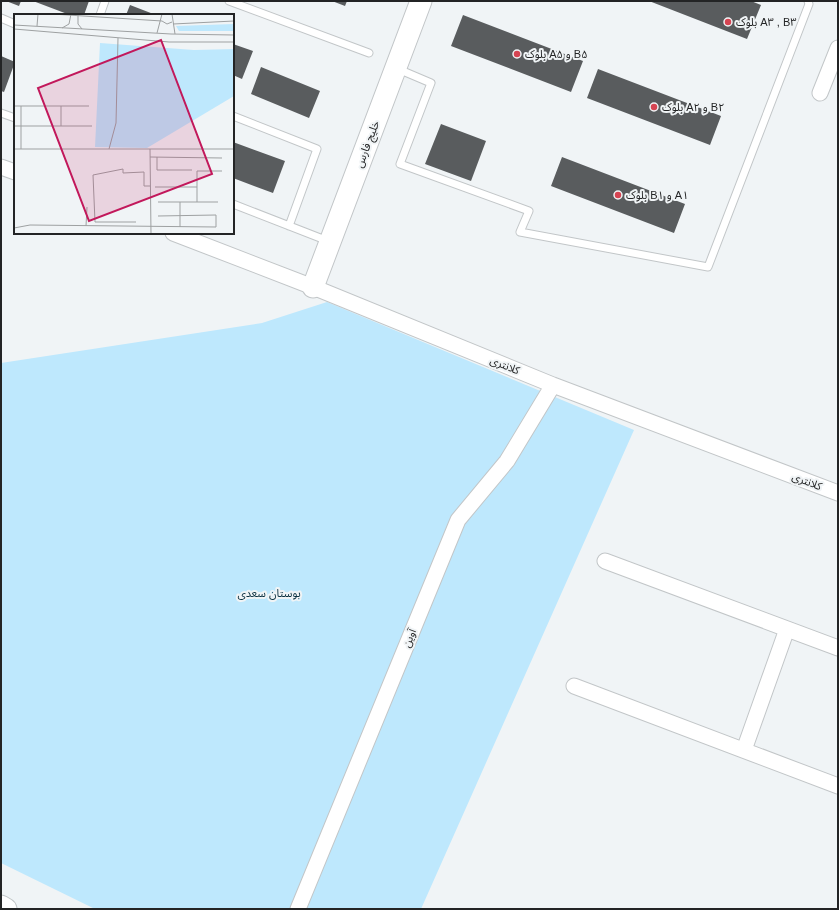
<svg xmlns="http://www.w3.org/2000/svg" width="839" height="910" viewBox="0 0 839 910" font-family="Helvetica,'Noto Sans Arabic',sans-serif">
<style>
.green{fill:#bee8fd}
.building{fill:#595c5e}
.lines{fill:none;stroke-linecap:round;stroke-linejoin:round}
.lane-casing{stroke:#c2c6c8;stroke-width:9}
.street-casing{stroke:#c2c6c8;stroke-width:17}
.secondary-casing{stroke:#c2c6c8;stroke-width:23}
.lane{stroke:#fff;stroke-width:7}
.street{stroke:#fff;stroke-width:15}
.secondary{stroke:#fff;stroke-width:21}
.poi-dot{fill:#d54452;stroke:#f0f4f6;stroke-width:1.5}
.labels{text-anchor:middle;dominant-baseline:central;stroke-width:4;stroke-linejoin:round;paint-order:stroke}
.poi-label{font-size:11px;fill:#232425;stroke:#f0f4f6;text-anchor:start}
.street-label{font-size:11px;fill:#232425;stroke:#f0f4f6}
.park-label{font-size:11px;fill:#0a3040;stroke:#f0f4f6}
.inset-road{fill:none;stroke:#9ea1a2;stroke-width:1}
.view{fill:#c2185b;fill-opacity:0.15;stroke:#c2185b;stroke-width:2}
.inset-edge{fill:none;stroke:#232425;stroke-width:2}
</style>
<rect width="100%" height="100%" fill="#f0f4f6"/>
<path class="green" d="M327,302L634,430L421,909H95L1,863V363L262,323Z"/>
<path class="building" d="M6,1H21L19,6Z
M33,1H89L84,15H70Z
M332,1H347L345,6Z
M649,1H751L761,5L747,39Z
M130,5L156,15H126Z
M463,15L583,61L571,92L451,46Z
M233,44L253,51L242,79L233,75Z
M1,56L15,62L4,92L1,91Z
M261,67L320,91L309,118L251,94Z
M598,69L721,116L710,145L587,98Z
M441,124L486,141L471,181L425,164Z
M233,142L285,161L273,193L233,178Z
M562,157L685,204L674,233L551,186Z"/>
<g class="lines">
<defs>
<path id="lane" d="M229,1L369,53
M100,15L105,1
M1,18L15,24
M398,69L431,83L400,164L529,211L520,232L708,267L809,4L808,1
M1,113L15,118
M233,116L317,149L289,226
M233,204L328,241"/>
<path id="street" d="M820,93L838,48
M1,167L15,172
M173,233L313,287L553,385L838,493
M605,561L838,648
M574,686L838,786
M744,750L787,629
M298,909L458,520L507,461L553,385"/>
<path id="secondary" d="M313,287L421,1
M1,906L6,909"/>
</defs>
<use href="#lane" class="lane-casing"/>
<use href="#street" class="street-casing"/>
<use href="#secondary" class="secondary-casing"/>
<use href="#lane" class="lane"/>
<use href="#street" class="street"/>
<use href="#secondary" class="secondary"/>
</g>
<g class="poi-dot">
<circle cx="728" cy="22" r="4"/>
<circle cx="517" cy="54" r="4"/>
<circle cx="654" cy="107" r="4"/>
<circle cx="618" cy="195" r="4"/>
</g>
<g class="labels">
<g class="poi-label">
<text x="736" y="22">بلوک A۳ , B۳</text>
<text x="525" y="54">بلوک A۵ و B۵</text>
<text x="662" y="107">بلوک A۲ و B۲</text>
<text x="626" y="195">بلوک B۱ و A۱</text>
</g>
<g class="street-label">
<text transform="translate(367 144) rotate(-69)">خلیج فارس</text>
<text transform="translate(505 365) rotate(22)">کلانتری</text>
<text transform="translate(807 481) rotate(21)">کلانتری</text>
<text transform="translate(409 638) rotate(-68)">آوین</text>
</g>
<g class="park-label">
<text x="269" y="593">بوستان سعدی</text>
</g>
</g>
<g transform="translate(14 14)">
<rect width="220" height="220" fill="#f0f4f6"/>
<path d="M220,10V17H165L162,12ZM86,29L180,36L220,35V82L133,134L81,133Z" fill="#bee8fd"/>
<path class="inset-road" d="M38,0L148,7L153,10L158,8M64,0V10L68,15M158,0L161,20M159,10L220,7M0,11L157,20L220,21M23,12L24,0M48,14L55,10L57,0M0,15L155,28H220M143,19L148,0M0,92H75M7,92V135M47,92V112M0,112H78M0,135H220M95,135L102,109L104,24M136,135L137,220M136,143L208,144M143,143V156H178M141,173H183M144,188H166V213M166,188H204M183,188V157H208M122,208H81L79,161L109,155V159L130,158V172H136M72,212L73,193M0,214L16,211L202,213V201L144,202"/>
<path class="view" d="M147,26L198,160L75,207L24,74Z"/>
<rect width="220" height="220" class="inset-edge"/>
</g>
<rect width="839" height="910" fill="none" stroke="#232425" stroke-width="4"/>
</svg>
